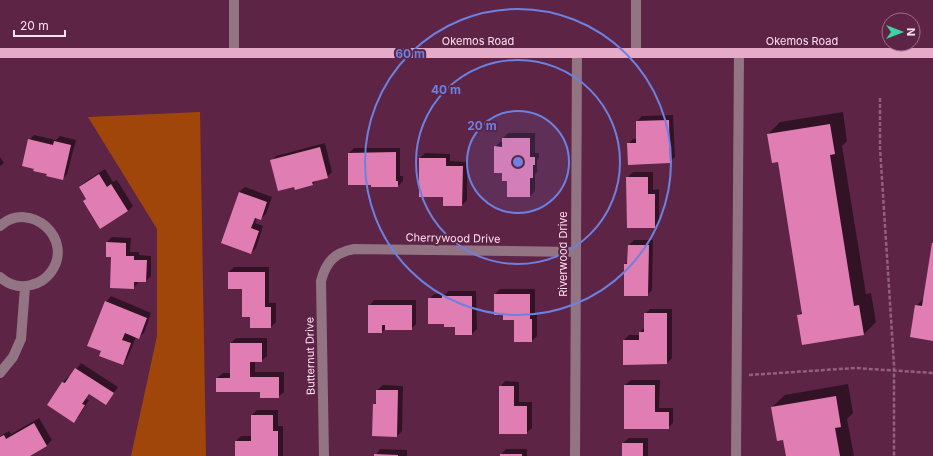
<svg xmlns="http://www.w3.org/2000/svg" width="933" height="456" viewBox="0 0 933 456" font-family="Inter,sans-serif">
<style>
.green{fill:#a0460a}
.shadow{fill:#0007}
.building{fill:#e07eb4}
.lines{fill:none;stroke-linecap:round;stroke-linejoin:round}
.path{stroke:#92617d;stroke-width:2.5;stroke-dasharray:4 2;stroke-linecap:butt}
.minor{stroke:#927483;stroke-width:10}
.major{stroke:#e7abca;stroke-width:10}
.ring{fill:none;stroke:#6c81e0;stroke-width:2}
.labels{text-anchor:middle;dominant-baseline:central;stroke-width:4;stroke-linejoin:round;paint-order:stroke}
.street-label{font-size:11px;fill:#ffe1f0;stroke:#5e2446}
.centre{fill:#6c81e0;stroke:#5e2446;stroke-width:2}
.ring-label{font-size:12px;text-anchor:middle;font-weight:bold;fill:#6c81e0;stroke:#5e2446;stroke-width:4;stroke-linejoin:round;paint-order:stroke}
</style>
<rect width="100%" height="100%" fill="#5e2446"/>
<path class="green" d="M200,112L206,456H131L157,336V229L88,117Z"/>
<path class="shadow" d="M843,112L847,141L842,146L866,294L871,293L876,322L864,334L798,315L803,311L779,161L768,134L780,122Z
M673,115L675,157L669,162L628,144L633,139H637V121L642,116Z
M508,133H535V153H539V158L537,160V172L535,174V191L530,196L508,180L503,172L495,147L500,142H503V138Z
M34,135L56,140L60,136L76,140L67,174L62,179L48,173L29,140Z
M325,143L332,172L327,177L318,179L313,184L296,189L271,161L276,156Z
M354,148H400V176H403V181L398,186L349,153Z
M425,153L450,154V161L467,162V200L462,205H444V196L420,158Z
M0,157L4,163L0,166Z
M105,169L113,182L117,180L133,206L128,211L101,228L84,201L87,198L80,187L85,182Z
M633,172H653V190L659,189V222L654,227L627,178Z
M245,187L272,197L266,214L260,219L257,218L255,223L263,226L256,248L251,253L239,192Z
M112,237L131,238L130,252H139V255L151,256V276L146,281H138V283L133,288L112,256L107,242Z
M634,240H653L652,290L647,295L625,264L628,261L629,245Z
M933,244V340L916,306L924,298Z
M234,267H269V303H276V322L271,327L251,316L243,288L229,272Z
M500,289H535V314H537V336L532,341L515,319L504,314L495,294Z
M448,291H476L477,329L472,334L455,326L445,323L429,299L434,294H446Z
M111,296L151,313L144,333L138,338L136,337L127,359L122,364L102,351L106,302Z
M374,300H416V324L411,329H385L382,332H369V306Z
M650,309H672V358L667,363L624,340L629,335H640V332L645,327V314Z
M236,338H267V356L261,361H255V372H284V392L278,397L217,378L223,373H231V343Z
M81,363L118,387L106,404L90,393L86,399L89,400L79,416L74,421L49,405L63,382L68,377L70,378Z
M631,380H660L659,408H673V423L668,428L625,385Z
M505,381L519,382V402H532V428L526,433L500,387Z
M848,384L853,413L847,419L854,456H787L784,439L772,407L785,395Z
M383,385L403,386L402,431L397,436L374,405L377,401V390Z
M257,410H278V426H283V456H236V441L241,436H252V415Z
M39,418L52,440L47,445L28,456H0V436L9,431L11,434Z
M629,438H648V456H623V443Z
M380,449L407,450V456H375Z
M506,449H527V456H501V454Z"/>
<path class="building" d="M669,120L670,163L628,165L627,143H636V121Z
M830,124L835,154L830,155L854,306L859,305L864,335L802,345L797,315L802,314L778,162L772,163L767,134Z
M502,138H530V157H535V165H533V178H530V197H507V181H502V173H494V146L502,147Z
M28,139L53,145L54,141L71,145L63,180L46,176L47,174L33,171L34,169L22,166Z
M320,147L328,178L312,182L313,185L295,190L294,187L278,191L270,160Z
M396,152V181H398V187H371V185H348V153Z
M419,158H446V166H463L462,206H443V197H419Z
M99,174L107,187L111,184L128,211L100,229L83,201L86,199L79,187Z
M626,177H648V194H655V228H627Z
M239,192L267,202L261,220L255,218L251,228L259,231L251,254L221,243Z
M106,242L126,243V256H134V260H147L146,282H134V289L110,288L111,257H106Z
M932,243H933V341L910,337L915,305L922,306Z
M628,245H649L648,296H624V264H627Z
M228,272H265V307H271V328H250V317H242V289H228Z
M494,294H530V319H532V342H514V320H503V315H494Z
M442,296H472V335H455V327H444V324H428V298H442Z
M105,301L147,318L139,339L125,333L122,340L131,343L123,365L99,356L101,351L87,346Z
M368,305H412V330H385V325H382V333H368Z
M644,313H667V364L623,365V340H639V332H644Z
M230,343H262V362H250V377H279V398H260V392H216V378H230Z
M75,368L114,393L106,405L89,394L82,404L85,405L74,423L47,405L62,382L65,383Z
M624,385H655V412H669V429H624Z
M499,386H514V406H527V434H499Z
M376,390H398L397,437L372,436L373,404H376Z
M836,396L841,427L835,428L840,456H786L783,440L777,441L771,407Z
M251,415H273V431H278V456H235V441H251Z
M34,423L47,446L30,456H0V437L4,435L6,439Z
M622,443H643V456H622Z
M374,454L398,455V456H374Z
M500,454H522V456H500Z"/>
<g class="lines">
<path class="path" d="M880,98V148L894,365V456
M749,375L855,368L933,373"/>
<path class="minor" d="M234,0V53
M636,53V0
M0,226C30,199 75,239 51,272C46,279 40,283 31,285C20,288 9,285 0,277
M0,373L13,357L21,339L25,287
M324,456L321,281C326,262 334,253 354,249L575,252
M575,456L577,53
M736,456L739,53"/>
<path class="major" d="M0,53H933"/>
</g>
<circle cx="518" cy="162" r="51" fill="#6c81e0" fill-opacity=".12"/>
<g class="ring">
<circle cx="518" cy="162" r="51"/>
<circle cx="518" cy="162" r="102"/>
<circle cx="518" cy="162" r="153"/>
</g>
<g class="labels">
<g class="street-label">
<text x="478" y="41">Okemos Road</text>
<text x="802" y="41">Okemos Road</text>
<text transform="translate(453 238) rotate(1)">Cherrywood Drive</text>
<text transform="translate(563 254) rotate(-90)">Riverwood Drive</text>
<text transform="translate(310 356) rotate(-91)">Butternut Drive</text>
</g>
</g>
<circle cx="518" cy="162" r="6" class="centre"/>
<g class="ring-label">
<text x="410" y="58">60 m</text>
<text x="446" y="94">40 m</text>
<text x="482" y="130">20 m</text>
</g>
<g transform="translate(901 32) rotate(90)"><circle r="19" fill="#5e2446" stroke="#9e708a"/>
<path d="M0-3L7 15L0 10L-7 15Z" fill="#3dd4a3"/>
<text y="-6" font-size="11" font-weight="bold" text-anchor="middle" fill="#ffe1f0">N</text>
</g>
<path d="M14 30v6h51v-6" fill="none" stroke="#ffe1f0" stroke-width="2"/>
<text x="20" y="30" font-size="12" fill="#ffe1f0" stroke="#5e2446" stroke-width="3" paint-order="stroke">20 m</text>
</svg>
